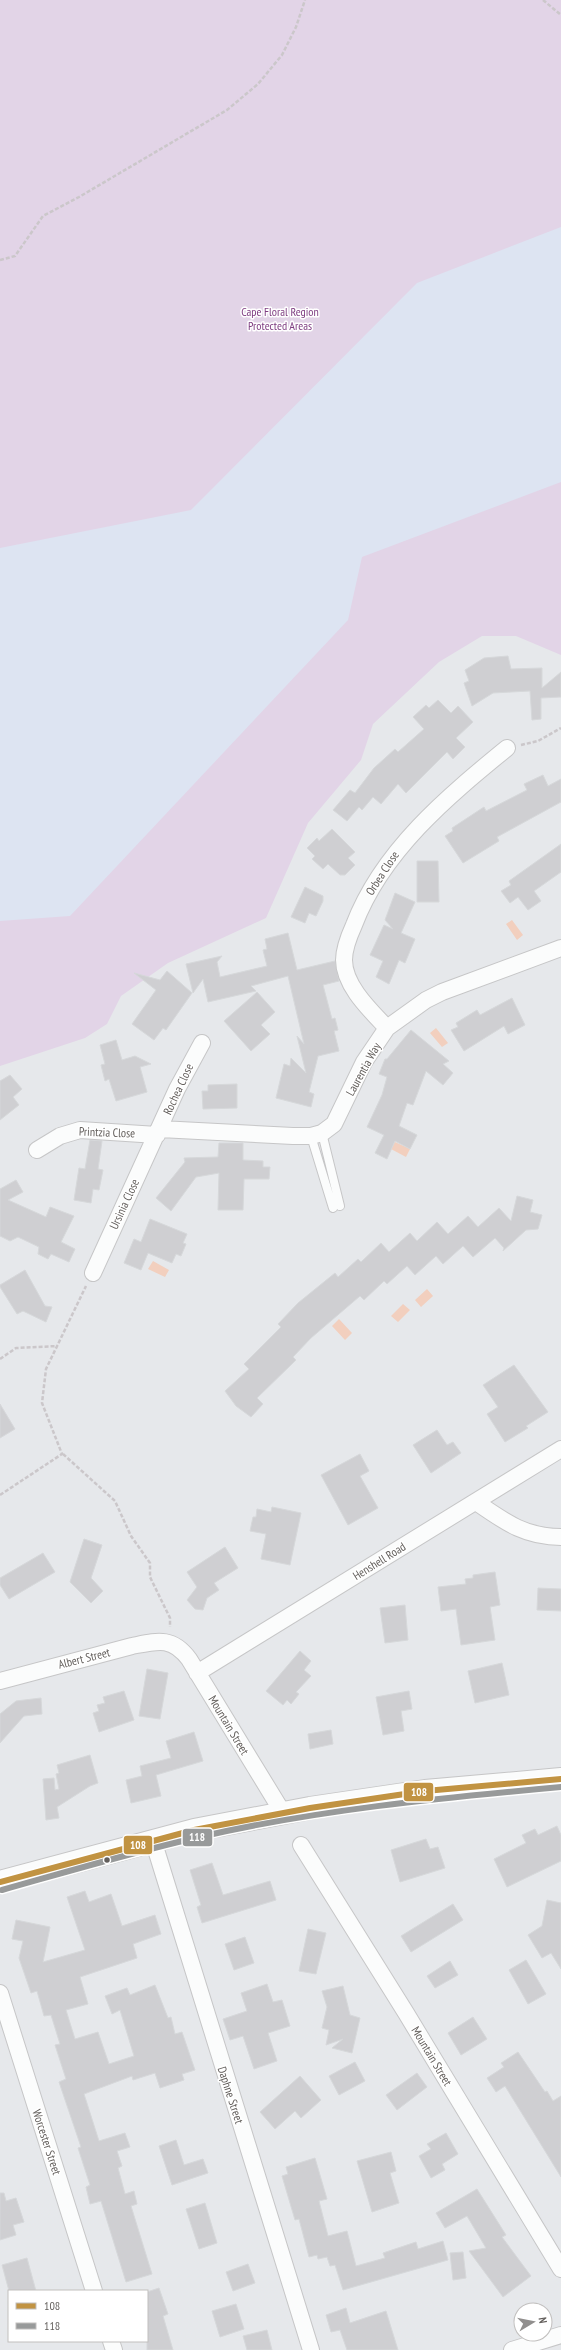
<svg xmlns="http://www.w3.org/2000/svg" width="561" height="2350" viewBox="0 0 561 2350" font-family="'PT Sans Narrow',sans-serif">
<style>
.green{fill:#e2d4e7}
.sand{fill:#dde4f2}
.water{fill:#f2cfbe}
.building{fill:#cfcfd2;stroke:#d6d8da}
.lines{fill:none;stroke-linecap:round;stroke-linejoin:round}
.lane-casing{stroke:#c6c6c7;stroke-width:10}
.street-casing{stroke:#c6c6c7;stroke-width:18}
.secondary-casing{stroke:#c6c6c7;stroke-width:24}
.path{stroke:#cbc7ca;stroke-width:2.5;stroke-dasharray:4 2;stroke-linecap:butt}
.lane{stroke:#fbfcfc;stroke-width:8}
.street{stroke:#fbfcfc;stroke-width:16}
.secondary{stroke:#fbfcfc;stroke-width:22}
.bus-1-casing{stroke:#fff;stroke-width:9}
.bus-2-casing{stroke:#fff;stroke-width:9}
.bus-1{stroke:#c19342;stroke-width:6}
.bus-2{stroke:#989a9a;stroke-width:6}
.bus-dot{fill:#635f5c;stroke:#fff;stroke-width:1.5}
.labels{text-anchor:middle;dominant-baseline:central;stroke-width:3;stroke-linejoin:round;paint-order:stroke}
.park-label{font-size:12px;fill:#7e3d81;stroke:#fff}
.street-label{font-size:12px;fill:#635f5c;stroke:#fff}
.line-badge{stroke:#fff;stroke-width:1.5}
.badge-label{font-size:11px;text-anchor:middle;font-weight:bold;fill:#fff}
</style>
<rect width="100%" height="100%" fill="#e6e8eb"/>
<path class="green" d="M0,0H561V655L516,636H482L439,662L373,724L361,760L308,823L266,918L168,963L121,996L107,1024L85,1038L0,1066Z"/>
<path class="sand" d="M561,227V482L362,557L348,620L70,916L0,921V548L191,510L417,283Z"/>
<path class="water" d="M512,920L523,935L517,940L506,924Z
M436,1028L448,1043L442,1047L430,1033Z
M395,1142L410,1149L406,1157L391,1149Z
M153,1261L169,1270L165,1277L148,1269Z
M427,1289L433,1296L421,1307L415,1300Z
M403,1304L410,1310L398,1322L391,1316Z
M339,1319L352,1333L345,1340L332,1326Z"/>
<path class="building" d="M508,656L511,669L542,668V688L561,672V697L541,698V719L532,720L530,691L493,693L472,706L464,683L469,681L465,670L484,658Z
M438,700L451,713L458,706L473,722L456,738L465,747L453,759L447,752L406,793L398,784L381,804L373,797L362,810L359,807L347,821L333,810L350,790L355,793L374,768L395,749L398,752L424,729L413,717L426,705L429,708Z
M543,775L548,786L561,779V802L497,837L499,841L463,863L445,836L453,831L452,828L484,807L486,811L527,790L524,784Z
M332,829L355,852L348,858L355,865L345,875H340L328,864L323,869L312,859L315,856L307,848L317,838L319,841Z
M561,844V872L534,891L541,901L528,910L518,897L510,903L501,891L511,885L509,881Z
M417,861H438L439,902H417Z
M305,887L323,896V901L316,916L309,913L305,923L291,917Z
M395,893L415,902L401,933L415,939L405,963L399,960L389,984L376,977L383,961L370,955L384,925L393,929L385,920Z
M288,933L297,970L335,961L339,981L323,985L332,1019L335,1018L338,1030L334,1031L339,1051L318,1056L309,1092L314,1094L311,1107L276,1098L284,1064L290,1066L291,1058L306,1073L297,1036L304,1044L288,976L251,986L256,991L208,1002L203,979L193,993L186,964L222,956L217,962L220,977L267,966L263,950L267,949L265,939Z
M167,971L192,993L166,1030L163,1028L154,1040L132,1024L156,990L134,973L160,980Z
M257,992L275,1012L261,1025L270,1034L251,1051L224,1021Z
M512,998L525,1025L508,1034L504,1026L464,1051L451,1030L458,1027L456,1023L477,1010L480,1015Z
M411,1030L449,1061L443,1064L453,1073L443,1085L426,1071L413,1105L407,1103L399,1126L417,1135L410,1149L395,1141L387,1159L375,1153L384,1135L367,1127L382,1095L387,1077L379,1074L385,1059H387Z
M116,1040L122,1060L135,1056L151,1064L140,1067L147,1092L116,1101L109,1079L105,1081L101,1065L105,1064L100,1045Z
M10,1075L22,1089L13,1097L19,1105L0,1120V1081Z
M237,1084V1108L203,1109L202,1091H208V1085Z
M90,1140L102,1141L98,1169L103,1170L99,1190L93,1189L91,1203L74,1200L79,1168L85,1169Z
M219,1143H243V1160L263,1161V1167H270L269,1179H244L243,1210H218L219,1173L196,1177L171,1211L156,1198L185,1162L184,1158L218,1157Z
M16,1180L23,1192L8,1200L46,1217L50,1207L74,1216L61,1242L75,1249L69,1262L51,1254L48,1259L38,1254L39,1247L18,1237L10,1241L0,1236V1189Z
M517,1196L533,1200L530,1212L542,1215L538,1229L526,1230L503,1251L504,1248L495,1238L473,1257L463,1246L443,1264L436,1256L415,1275L407,1266L387,1284L384,1281L364,1300L360,1296L311,1338L293,1357L296,1360L257,1398L263,1404L251,1417L236,1406L225,1391L249,1369L244,1364L281,1327L278,1324L298,1303L335,1273L338,1277L358,1259L361,1262L381,1243L389,1252L410,1233L417,1241L437,1222L448,1234L468,1216L478,1227L499,1208L511,1221Z
M150,1219L187,1234L183,1243L186,1244L181,1256L176,1254L172,1263L148,1253L141,1270L124,1263L134,1239L141,1242Z
M25,1270L45,1306L52,1307L46,1322L23,1311L17,1314L0,1287V1285Z
M514,1365L548,1412L526,1426L528,1428L505,1442L487,1414L498,1407L483,1385Z
M0,1404L15,1429L0,1438Z
M437,1430L447,1445L453,1442L461,1453L431,1473L413,1445Z
M360,1454L369,1471L360,1476L378,1508L348,1525L321,1475Z
M272,1507L301,1513L290,1565L261,1559L266,1534L250,1531L253,1517H256L257,1509L271,1512Z
M84,1539L102,1545L91,1578L103,1591L91,1603L70,1582Z
M225,1547L238,1568L214,1583L219,1590L207,1598L203,1610L195,1609L187,1600L197,1587L187,1572Z
M43,1553L55,1572L9,1599L0,1585V1578Z
M495,1572L500,1605L490,1607L495,1640L461,1645L456,1609L441,1611L438,1587L466,1584L465,1579L473,1578V1575Z
M538,1588L561,1589V1611L537,1610Z
M405,1605L408,1640L385,1643L380,1608Z
M300,1651L311,1661L304,1670L311,1676L296,1692L299,1694L291,1704L287,1700L283,1705L266,1691Z
M502,1663L509,1695L475,1703L468,1671Z
M147,1669L168,1673L160,1719L139,1716Z
M124,1691L134,1720L99,1732L93,1713L99,1711L97,1705L105,1703L103,1697Z
M409,1691L412,1709L401,1711L404,1731L383,1735L376,1697Z
M41,1698L42,1714L24,1716L0,1743V1714L16,1701Z
M331,1730L333,1744L310,1749L308,1734Z
M194,1732L203,1761L156,1775L161,1796L131,1803L126,1780L142,1776L140,1766L171,1758L166,1741Z
M90,1755L98,1783L90,1786L57,1807L59,1818L46,1820L43,1779L54,1778L55,1790L59,1789L56,1774L59,1773L57,1765Z
M557,1826L561,1835V1861L507,1887L494,1859L526,1843L522,1835L535,1829L538,1835Z
M426,1839L430,1849L438,1847L445,1868L400,1882L391,1850Z
M212,1863L223,1895L270,1881L276,1900L202,1923L197,1907L201,1905L190,1870Z
M85,1891L89,1902L111,1894L122,1926L155,1915L161,1934L133,1944L137,1958L80,1977L88,2004L66,2010L75,2039L98,2032L109,2064L134,2056L120,2010L112,2014L105,1996L127,1988L130,1995L155,1985L168,2018L171,2017L175,2034L182,2032L195,2070L182,2074L184,2080L160,2088L155,2073L133,2080L132,2076L84,2094L99,2141L125,2133L130,2147L117,2151L122,2166L118,2168L125,2194L134,2191L137,2204L131,2206L152,2274L126,2282L101,2201L90,2204L86,2187L90,2185L78,2148L81,2147L59,2082L66,2079L55,2045L60,2044L51,2015L44,2016L37,1991L31,1993L19,1958L23,1941L12,1939L16,1920L50,1927L43,1962L85,1950L67,1897Z
M547,1900L561,1903V1969L551,1953L542,1958L528,1935L542,1926Z
M453,1904L463,1920L411,1952L401,1936Z
M308,1929L326,1933L316,1974L299,1971Z
M245,1937L254,1963L234,1970L225,1944Z
M526,1960L546,1994L528,2004L509,1970Z
M450,1961L458,1975L435,1988L427,1976Z
M267,1984L273,2002L282,2000L290,2026L268,2033L277,2061L254,2069L243,2036L230,2040L223,2019L247,2011L241,1993Z
M343,1986L350,2015L360,2018L352,2053L332,2048L343,2039L326,2045L329,2030L322,2028L327,2007L322,1991Z
M473,2017L487,2039L461,2055L448,2033Z
M518,2052L545,2092L547,2091L553,2101L561,2096V2177L505,2086L496,2092L487,2078L504,2067L501,2063Z
M355,2062L365,2081L339,2095L329,2076Z
M417,2073L427,2087L397,2110L386,2095Z
M300,2076L321,2100L301,2118L295,2111L275,2129L260,2112Z
M446,2133L458,2154L442,2164L445,2170L431,2178L419,2156L431,2149L427,2144Z
M176,2140L184,2165L203,2159L208,2173L172,2185L159,2146Z
M391,2152L396,2171L390,2173L399,2203L372,2212L357,2161Z
M315,2158L327,2199L319,2201L328,2236L347,2231L356,2266L385,2258L383,2253L416,2242L418,2249L443,2241L448,2260L343,2290L335,2265L330,2266L327,2257L318,2259L317,2255L309,2257L299,2219L295,2220L282,2176L288,2174L286,2167Z
M477,2189L506,2235L502,2237L531,2276L503,2297L469,2251L486,2248L467,2216L445,2228L436,2213Z
M0,2193H4L6,2201L16,2198L24,2222L13,2225L16,2235L0,2240Z
M205,2203L217,2243L199,2249L186,2209Z
M463,2252L466,2278L453,2280L450,2253Z
M27,2258L36,2291H9L2,2265Z
M248,2264L255,2283L233,2291L226,2272Z
M159,2288L168,2314L163,2316L173,2350H147V2292Z
M236,2304L244,2329L220,2337L212,2311Z
M346,2308L350,2323L386,2311L398,2350H347L340,2330L331,2332L326,2315Z
M267,2330L272,2350H247L243,2336Z"/>
<g class="lines">
<defs>
<path id="lane" d="M322,1133L340,1206
M311,1136L333,1208"/>
<path id="street" d="M387,1028C371,1011 344,986 344,960C344,948 349,936 354,925C382,851 447,797 507,748
M160,1129L293,1136H311L322,1133L334,1124L364,1062L387,1028L426,1000L442,992L561,948
M37,1150L60,1136L80,1130L157,1135
M93,1273L177,1089L202,1043
M476,1502C505,1522 525,1537 561,1537
M197,1673L561,1449
M0,1681L132,1646C157,1641 172,1636 189,1659L283,1813
M153,1840L311,2350
M301,1845L406,2013L561,2269
M0,1993L94,2291
M111,2341L114,2350
M512,2350L561,2335"/>
<path id="secondary" d="M0,1882L194,1830L310,1808L425,1791L561,1779"/>
</defs>
<use href="#lane" class="lane-casing"/>
<use href="#street" class="street-casing"/>
<use href="#secondary" class="secondary-casing"/>
<path class="path" d="M543,0L561,15
M0,260L15,256L43,216L79,197L227,110L258,84L282,55L296,27L305,0
M521,745L538,741L561,728
M0,1359L16,1348L58,1346
M63,1454L115,1501L131,1536L150,1563V1577L170,1618V1627
M0,1495L62,1454L42,1403L46,1369L86,1286"/>
<use href="#lane" class="lane"/>
<use href="#street" class="street"/>
<use href="#secondary" class="secondary"/>
<defs>
<path id="bus-1" d="M0,1882L194,1830L310,1808L425,1791L561,1779"/>
<path id="bus-2" d="M2,1890C66,1872 130,1853 195,1838C315,1810 439,1798 561,1787"/>
</defs>
<use href="#bus-1" class="bus-1-casing"/>
<use href="#bus-2" class="bus-2-casing"/>
<use href="#bus-1" class="bus-1"/>
<use href="#bus-2" class="bus-2"/>
</g>
<circle class="bus-dot" cx="107" cy="1860" r="3.5"/>
<g class="labels">
<g class="park-label">
<text x="280" y="311">Cape Floral Region<tspan x="280" dy="14">Protected Areas</tspan></text>
</g>
<g class="street-label">
<text transform="translate(382 873) rotate(-57)">Orbea Close</text>
<text transform="translate(363 1069) rotate(-61)">Laurentia Way</text>
<text transform="translate(178 1089) rotate(-65)">Rochea Close</text>
<text transform="translate(107 1132) rotate(2)">Printzia Close</text>
<text transform="translate(124 1204) rotate(-65)">Ursinia Close</text>
<text transform="translate(379 1561) rotate(-32)">Henshell Road</text>
<text transform="translate(84 1658) rotate(-14)">Albert Street</text>
<text transform="translate(229 1725) rotate(59)">Mountain Street</text>
<text transform="translate(432 2056) rotate(59)">Mountain Street</text>
<text transform="translate(231 2095) rotate(72)">Daphne Street</text>
<text transform="translate(47 2142) rotate(72)">Worcester Street</text>
</g>
</g>
<g class="line-badge">
<rect x="403" y="1782" width="31" height="20" rx="4" fill="#c19342"/>
<rect x="182" y="1828" width="31" height="19" rx="4" fill="#989a9a"/>
<rect x="123" y="1835" width="30" height="20" rx="4" fill="#c19342"/>
</g>
<g class="badge-label">
<text x="419" y="1796">108</text>
<text x="197" y="1841">118</text>
<text x="138" y="1849">108</text>
</g>
<rect x="8" y="2290" width="140" height="52" fill="#ffffff" stroke="#c1bfbe"/>
<rect x="16" y="2303" width="20" height="6" fill="#c19342" stroke="#c1bfbe"/>
<text x="44" y="2310" font-size="12" fill="#635f5c">108</text>
<rect x="16" y="2323" width="20" height="6" fill="#989a9a" stroke="#c1bfbe"/>
<text x="44" y="2330" font-size="12" fill="#635f5c">118</text>
<g transform="translate(533 2322) rotate(80)"><circle r="19" fill="#ffffff" stroke="#c1bfbe"/>
<path d="M0-3L7 15L0 10L-7 15Z" fill="#918f8e"/>
<text y="-6" font-size="11" font-weight="bold" text-anchor="middle" fill="#635f5c">N</text>
</g>
</svg>
